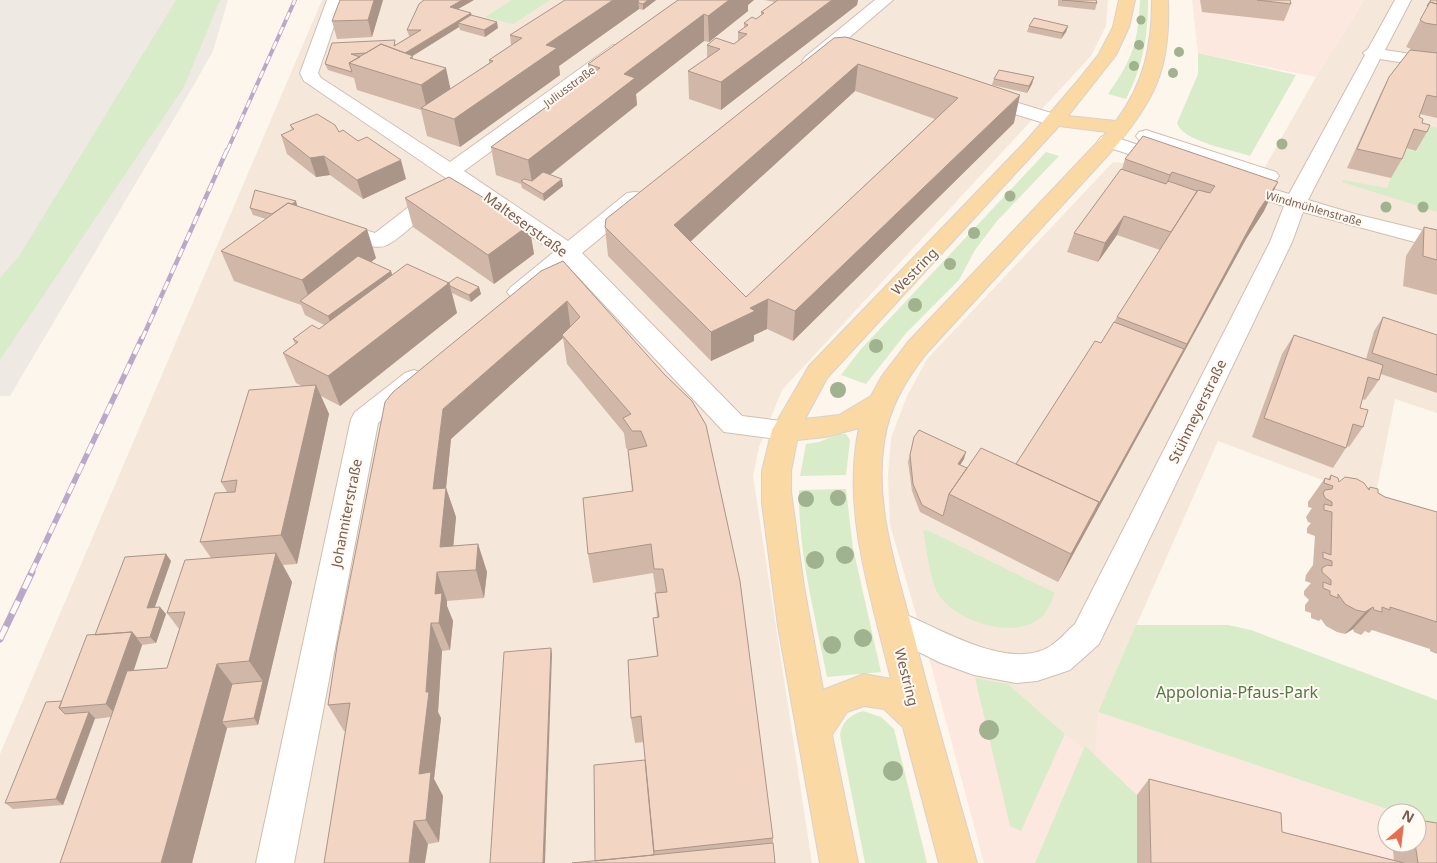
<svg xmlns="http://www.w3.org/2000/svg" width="1437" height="863" viewBox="0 0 1437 863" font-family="'Noto Sans',sans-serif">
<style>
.residential{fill:#f5e8da}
.commercial{fill:#fde8e0}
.industrial{fill:#efe9e4}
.green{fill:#d8ecc9}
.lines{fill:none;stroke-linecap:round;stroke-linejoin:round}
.minor-casing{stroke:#d1beb0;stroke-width:2}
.major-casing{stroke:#dad1cd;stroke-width:2}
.minor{fill:#fff;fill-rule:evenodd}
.major{fill:#fbd9a5;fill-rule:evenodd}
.rail-far3-casing{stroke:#b9a8c9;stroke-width:4}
.rail-far2-casing{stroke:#b9a8c9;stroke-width:4.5}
.rail-far1-casing{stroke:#b9a8c9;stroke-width:5.5}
.rail-casing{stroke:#b9a8c9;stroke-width:7}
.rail-far3{stroke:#fffaf3;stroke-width:2.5;stroke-dasharray:8;stroke-linecap:butt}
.rail-far2{stroke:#fffaf3;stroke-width:3;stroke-dasharray:9;stroke-linecap:butt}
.rail-far1{stroke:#fffaf3;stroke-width:4;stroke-dasharray:11;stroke-linecap:butt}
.rail{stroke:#fffaf3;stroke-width:5;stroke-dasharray:14;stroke-linecap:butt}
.tree{fill:#a0b28e}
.wall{fill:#d1b7a8;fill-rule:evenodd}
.shaded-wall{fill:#aa9588}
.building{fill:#f3d5c3;stroke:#aa9588;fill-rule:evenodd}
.labels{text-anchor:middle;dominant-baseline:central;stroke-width:4;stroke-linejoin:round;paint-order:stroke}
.far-street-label{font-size:11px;fill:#7a5c4d;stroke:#fffaf3}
.street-label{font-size:14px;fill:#7a5c4d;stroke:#fffaf3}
.near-park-label{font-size:16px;fill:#537a41;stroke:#fffaf3}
</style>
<rect width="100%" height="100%" fill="#fdf6ec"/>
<path class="residential" d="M322,0H1108L1106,26L1091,56L782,390L759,447L753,476L812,863H0V754Z
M1364,0H1437V413L1395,399L1376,493L1325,481L1218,441L1098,712L1096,761L1008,684L975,678L930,662L890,525L888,475L891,438L907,396L927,359L1113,162L1134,164L1245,202L1316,77Z"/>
<path class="commercial" d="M1192,0H1364L1316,77L1198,53Z
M930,662L975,678L1008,684L1095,760L1098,712L1399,813H1387V843H1417V819L1437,826V863H984Z"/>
<path class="industrial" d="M0,0H228L213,51L192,88L10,396H0Z"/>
<path class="green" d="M176,0H220L184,87L0,360V278L19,256Z
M512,0H550L513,24L485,17Z
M1140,0H1148C1148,36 1143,66 1126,99L1108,94C1133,58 1138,43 1140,0Z
M1198,53L1296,75L1250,156C1232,150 1182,141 1177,123L1198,74Z
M1413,122L1437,128V212L1342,182L1343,180L1387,188L1403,148L1417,152L1420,144Z
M1046,152L1059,156L997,221L975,250L959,280L907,332L866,384L841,375L861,349Z
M839,434H846L850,440L846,475L800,476L806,444L819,442Z
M846,489L853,548L881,672L827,677C815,615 798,553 799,490Z
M927,530L1055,593C1051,602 1047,614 1039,619C1012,639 960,622 941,598C930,586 927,548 923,531Z
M1136,625H1228L1251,630L1437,700V826L1417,819V813H1399L1098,712Z
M975,678L1008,684L1065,734L1021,831L1010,826Z
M863,711L881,717L894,729L927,863H865L840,735C842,721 850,715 863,711Z
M1085,746L1137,795V863H1035Z"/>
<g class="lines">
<defs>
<path id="minor" d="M327,0H343L318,73L321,78L450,162L613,45H625L628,49L625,53L464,171L568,241L627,193L635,192L643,193L646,198L643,203L582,253L742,416L796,423L800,430L796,437L786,440L724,432L567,265C552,277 532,303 511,297L507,292L511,287L554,252L304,81L300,73Z
M875,0H893L817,65H805L802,61L805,57Z
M1395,0H1411L1385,50L1437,58V68L1380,59L1308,200L1355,214L1437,234V248L1303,212L1292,242L1099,644L1070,670L1037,681L1016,683L974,675L941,663L882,634L878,624L882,614L894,610C936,625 1005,672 1049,647C1059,641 1067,631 1075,624L1270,242L1284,206L1228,188L1224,184L1228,180L1235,178L1289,194L1365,55L1363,53L1368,49Z
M982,92L1061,116L1064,120L1061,124L1054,126L975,102L973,98L975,94Z
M1146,130L1276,172L1279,176L1276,180L1269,182L1262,180L1139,140L1136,136L1139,132Z
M1108,135L1175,157L1178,161L1175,165L1168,167L1101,145L1098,141L1101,137Z
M444,193L452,194L455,199C448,209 434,210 425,216C412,225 401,238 387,245C376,252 340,237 327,233L324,228L327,223L335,221L375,233L410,206Z
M414,370L423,373L427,379L423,385L378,423L294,863H256L351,419L355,412L405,373Z"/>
<path id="major" d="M1119,0H1135L1129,27L1116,55L1068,116L1116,121C1144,84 1152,46 1152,0H1168C1171,69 1154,103 1109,154L926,354C905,381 889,408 884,442C874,505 897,572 913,632C933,710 955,786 977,863H939L903,727L884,709L864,706L847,712L832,735L858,863H820L778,626L762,503V471L772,430L809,366L1026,141L1075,84L1099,54L1113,27ZM1059,126L1107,132L908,342L882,376L871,396L839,415L805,419L827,378ZM859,428C841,511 872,599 891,679L864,674L823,690L804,587L791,492V471L797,440L826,437Z"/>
</defs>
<use href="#minor" class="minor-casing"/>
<use href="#major" class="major-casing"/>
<use href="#minor" class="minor"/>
<use href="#major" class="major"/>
<defs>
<path id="rail-far3" d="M227,151L295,0"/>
<path id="rail-far2" d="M142,339L227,150"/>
<path id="rail-far1" d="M31,573L142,338"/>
<path id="rail" d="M0,639L32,572"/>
</defs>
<use href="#rail-far3" class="rail-far3-casing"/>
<use href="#rail-far2" class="rail-far2-casing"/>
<use href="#rail-far1" class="rail-far1-casing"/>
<use href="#rail" class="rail-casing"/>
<use href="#rail-far3" class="rail-far3"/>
<use href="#rail-far2" class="rail-far2"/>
<use href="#rail-far1" class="rail-far1"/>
<use href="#rail" class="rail"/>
</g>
<g class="tree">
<circle cx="1141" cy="20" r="4.5"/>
<circle cx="1139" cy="45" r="5"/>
<circle cx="1179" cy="52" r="5"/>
<circle cx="1134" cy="66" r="5"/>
<circle cx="1173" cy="73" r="5"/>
<circle cx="1282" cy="144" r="5.5"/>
<circle cx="1010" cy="196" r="5.5"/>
<circle cx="1386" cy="207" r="5.5"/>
<circle cx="1423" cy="207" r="5.5"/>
<circle cx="974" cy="233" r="6"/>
<circle cx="950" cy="264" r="6"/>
<circle cx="915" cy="305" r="7"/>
<circle cx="876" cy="346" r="7"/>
<circle cx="838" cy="390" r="8"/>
<circle cx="838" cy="498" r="8"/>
<circle cx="806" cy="499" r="8"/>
<circle cx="845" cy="555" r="9"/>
<circle cx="815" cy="560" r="9"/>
<circle cx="863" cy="638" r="9"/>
<circle cx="832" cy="645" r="9"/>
<circle cx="989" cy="730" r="10"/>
<circle cx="893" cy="771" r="10"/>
</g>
<path class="wall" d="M383,0L372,37L337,39L332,21Z
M474,0L458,9L498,28L485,37L460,30L459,27L413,56V59L451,89L489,63V60L511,45L510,35L574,0H656L643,10L639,9L559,66L560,75L460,147L427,136L421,110L357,90L354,78L328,70L325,64L332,43L397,44L410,36H409L407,30Z
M678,0H754L748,5V11L709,42L704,41L636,94L637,105L550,175L563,186L544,201L522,188L521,184L496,175L491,147L589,75L588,64Z
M764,0H858L857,5L721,110L689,99L688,71L707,58V45L734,44L738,41V32L744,28V23L756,19L761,16V12L775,2Z
M1058,0H1096L1097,3L1095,10L1058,6Z
M1200,0H1290L1291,4L1284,21L1202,12Z
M1431,0H1437V118L1420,114L1419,117L1427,132L1416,151L1406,148L1402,159L1391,178L1347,168L1380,95L1389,77L1411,49L1406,47Z
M1029,26H1068L1066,32L1061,39L1027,32Z
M834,38L1014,123L793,341L767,329L754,335V341L711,361L608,256L605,227ZM855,91L935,119L746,297L690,241Z
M1034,77L1032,84L1027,93L992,85L994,79Z
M290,125L339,132L406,179L363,199L330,175L316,177L287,154L281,135L292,130Z
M1143,136L1264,211L1246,239L1058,582L920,512L912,491L908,462L914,437L964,459L960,465L967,468L1016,464L1101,343L1114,322L1117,317L1160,250L1117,235L1098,262L1067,252L1074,233L1122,169L1125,159Z
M405,198L529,225L534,254L494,284L413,227Z
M298,206L376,258L371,262L391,271L392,275L479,287L481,294L471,302L452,293L457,313L340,406L321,396L329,414L297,564L283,565L292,582L258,725L227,728L192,863H60L111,717L95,719L63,805L13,809L5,803L62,701L95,635L166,554L171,561L155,607L166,614L156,643L142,645L134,670L167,668L179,629L167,613L211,558L200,542L227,492L221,482L302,386L296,383L283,353L295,344L293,339L319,329L324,325L305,315L301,305L234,281L221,251L266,219L253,215L250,208Z
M1424,227L1437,230V295L1403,286L1406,256Z
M541,271L664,374L773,838V843L595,861L645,760L644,742L635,743L631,718L657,656L653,618L657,617L655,593H656L653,573L593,583L588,554L632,491L628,450L626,448L624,433L567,364L563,338L451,439L446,488L456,517L453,546L478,544L487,572L484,598L447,601V606L453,621L450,650L442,651L438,712L441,718L434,779L443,796L439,842L428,844L346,731H344L328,705L337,646Z
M1383,317L1437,335V393L1381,374L1379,380L1365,400L1362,399L1360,408L1363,427L1349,447L1347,446L1346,448L1333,468L1252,437L1282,354L1294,335L1366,359L1374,331Z
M1331,475L1339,482L1369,488L1370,487L1378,493L1385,497L1437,512V654L1430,651V649L1372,630L1369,633L1365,631L1361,635L1354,632L1353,629L1345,634L1337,632L1326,626L1321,619L1319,621L1311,618V613L1305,611V605L1309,600L1304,595V591L1311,583L1305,581L1306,575L1313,565L1315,536L1307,533V528L1311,523L1308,522L1306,517L1312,508L1308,507V502L1325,478L1328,479Z
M1149,779L1282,832L1394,860L1392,843H1417L1437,863H1137V795Z"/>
<path class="shaded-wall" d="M374,0H383L372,37L368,20Z
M462,0H474L451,13L450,7Z
M613,0H638L639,9L559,66L560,75L460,147L454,119L546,45Z
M648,0H656L643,10V4Z
M729,0H754L748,5V11L709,42L708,16Z
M832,0H858L857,5L721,110V82Z
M471,13L473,19L458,23L459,27L388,71L386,65Z
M704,14V41L636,94L637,105L533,188L528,160L624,74Z
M497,22L498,28L485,37L484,30Z
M1068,26L1066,32L1061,39L1063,33Z
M858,64L855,91L676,255L674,225Z
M446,68L452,96L427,110L421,85Z
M1034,77L1032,84L1027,93L1029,86Z
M1020,95L1014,123L793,341L795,311Z
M324,156L330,175L316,177L310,158Z
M401,160L406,179L363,199L357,180Z
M1172,172L1161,200L1159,203L1170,175Z
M562,179L563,186L544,201L543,194Z
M1278,182L1264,211L1246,239L1058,582L1071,554L1184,349L1259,210Z
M296,201L298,208L278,216Z
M1124,216L1117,235L1098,262L1105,243Z
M529,225L534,254L494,284L488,255Z
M367,229L376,258L315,309L313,308L302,280Z
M391,271L395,285L333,330L328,316Z
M449,283L457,313L340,406L328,376Z
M479,287L481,294L471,302L469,295Z
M768,299L767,329L754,335V341L711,361V332L750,308Z
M567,301L571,331L562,335L563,338L451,439L443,518L433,489L443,409Z
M316,385L329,414L297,564L281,535Z
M966,452L964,459L956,471L958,464Z
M446,488L456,517L451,572L440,547Z
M478,544L487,572L484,598L476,570Z
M276,553L292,582L267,687L249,661Z
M166,554L171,561L152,615L147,608Z
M437,572L447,601V606L453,621L450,650L439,623L435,594Z
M160,607L166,614L156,643L150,637Z
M1373,607L1353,629L1345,634L1365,612Z
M431,623L442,651L438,712L441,718L434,779L443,796L439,842L426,820L419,774L426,692Z
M132,632L142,645L118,717L106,704Z
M551,648L552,654L545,863H543Z
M217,664L237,690L222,722L227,728L192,863H161Z
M263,681L267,687L258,725L254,718Z
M89,712L95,718L63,805L56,799Z
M414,821L428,844L425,863H409Z"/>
<path class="building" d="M340,0H374L368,20L332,21Z
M424,0H462L450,7L471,13L405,53L381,44L366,53L351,54L360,57L349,63L352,72L325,64L332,43L395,40L394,46L421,30H407L419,4Z
M565,0H613L546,45L557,48L454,119L421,108L493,61L489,60L522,38L510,35Z
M638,0H648L643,4L639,3Z
M678,0H729L708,16L704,14L624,74L635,78L528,160L491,147L600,68L588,64Z
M778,0H832L721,82L688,71L720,49L707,45L716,38L734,44L747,34L738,32L748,25L744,23L752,17L756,19L764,13L761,12Z
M1062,0H1096L1097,3Z
M1257,0H1290L1291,4Z
M1431,0H1437V4L1430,2L1427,6Z
M1430,2L1437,4V25L1425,23L1420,20Z
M471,15L497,22L484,30L458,23Z
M1034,18L1068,26L1063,33L1029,26Z
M846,37L1020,95L795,311L768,299L750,308L755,311L711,332L605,227L606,219L834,38ZM858,64L958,98L746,297L674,225Z
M381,44L413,56L410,58L446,68L421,85L349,63Z
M1410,50L1437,53V97L1427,95L1419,117L1423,119L1422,123L1430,125L1427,132L1414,129L1402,159L1357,149L1389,77Z
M999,70L1034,77L1029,86L994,79Z
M317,114L335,125L339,132L343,130L358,141L367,137L401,160L357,180L324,156L310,158L281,135L294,129L290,125Z
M1143,136L1278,182L1259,210L1187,344L1117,317L1198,190L1210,193L1215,186L1172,172L1170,175L1125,159Z
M1121,169L1166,184L1168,181L1197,191L1171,232L1124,216L1105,243L1074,233Z
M543,172L562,179L543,194L521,181L524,179L532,181Z
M449,177L529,225L488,255L405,198Z
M255,190L296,201L292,204L288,203L272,214L250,208Z
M288,203L367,229L302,280L221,251Z
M1424,227L1437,230V260L1423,256Z
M358,256L391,271L328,316L300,301Z
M563,261L664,374L692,401L706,425L740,581L773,838L654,851L641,716L631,718L628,660L658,656L653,618L659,617L655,593L667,592L663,569H654L651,544L588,554L583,498L633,491L628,450L647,446L641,431H632L623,418L631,414L562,335L580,317L567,301L443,409L433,489L446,488L440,547L478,544L476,570L437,572L435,594L442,593L439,623H431L426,692H429L419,774L431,772L426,820L414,821L409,863H324L350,703L328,705L337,646L385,402L393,392L541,271Z
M407,264L449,283L328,376L283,353L298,342L293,339L312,325L319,329Z
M457,277L479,287L469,295L450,286L449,283L447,284Z
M1383,317L1437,335V375L1372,353Z
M1114,322L1184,349L1097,507L1099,502L1016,464L1095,341L1101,343Z
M1294,335L1383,365L1379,380L1368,377L1360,408L1368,410L1363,427L1353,424L1346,448L1264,418Z
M316,385L281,535L200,542L215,493L235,492L237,480L221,482L249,390Z
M919,430L966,452L958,464L967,468L949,494L943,516L922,505L913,484L910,455L914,437Z
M981,448L1099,502L1071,554L949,494Z
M1331,475L1338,478L1339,482L1345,477L1357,479L1364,483L1369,490L1370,487L1378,489V493L1385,497L1437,512V622L1390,607V610L1382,607V612L1374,610L1373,607L1365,612L1356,610L1345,604L1338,594V598L1330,595V591L1323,588V582L1331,585V580L1322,572V568L1327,565L1332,566V561L1323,558V552L1331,555L1332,512L1324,510V504L1332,506V502L1325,498L1323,493L1325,490L1332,489L1333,486L1324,483L1325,478L1330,480Z
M276,553L249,661L217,664L161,863H60L127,671L167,668L185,612L167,613L185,560Z
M166,554L147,608L160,607L150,637L137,638L132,632L95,635L125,557Z
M132,632L106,704L59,708L87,635Z
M551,648L543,863H490L504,652Z
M263,681L254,718L222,722L232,684Z
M62,701L59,708L65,714L89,712L56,799L5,803L46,702Z
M645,760L654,855L595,861L594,765Z
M1149,779L1281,813L1282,832L1404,863H1151Z
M1417,820L1437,823V863H1418L1415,843H1417Z
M773,843L775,863H572Z"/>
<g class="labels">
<g class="far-street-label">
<text transform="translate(569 86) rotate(-36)">Juliusstraße</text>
<text transform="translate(1314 208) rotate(16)">Windmühlenstraße</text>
</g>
<g class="street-label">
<text transform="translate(526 224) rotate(36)">Malteserstraße</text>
<text transform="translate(914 271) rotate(-46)">Westring</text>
<text transform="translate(1197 411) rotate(-64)">Stühmeyerstraße</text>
<text transform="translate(346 513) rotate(-79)">Johanniterstraße</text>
<text transform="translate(907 677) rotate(76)">Westring</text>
</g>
<g class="near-park-label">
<text x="1237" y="692">Appolonia-Pfaus-Park</text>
</g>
</g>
<g transform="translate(1402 828) rotate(28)"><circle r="24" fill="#fffaf3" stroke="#cabbb1"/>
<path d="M0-4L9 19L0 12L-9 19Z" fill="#e76f51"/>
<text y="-8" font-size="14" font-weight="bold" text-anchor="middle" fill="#7a5c4d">N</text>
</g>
</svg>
